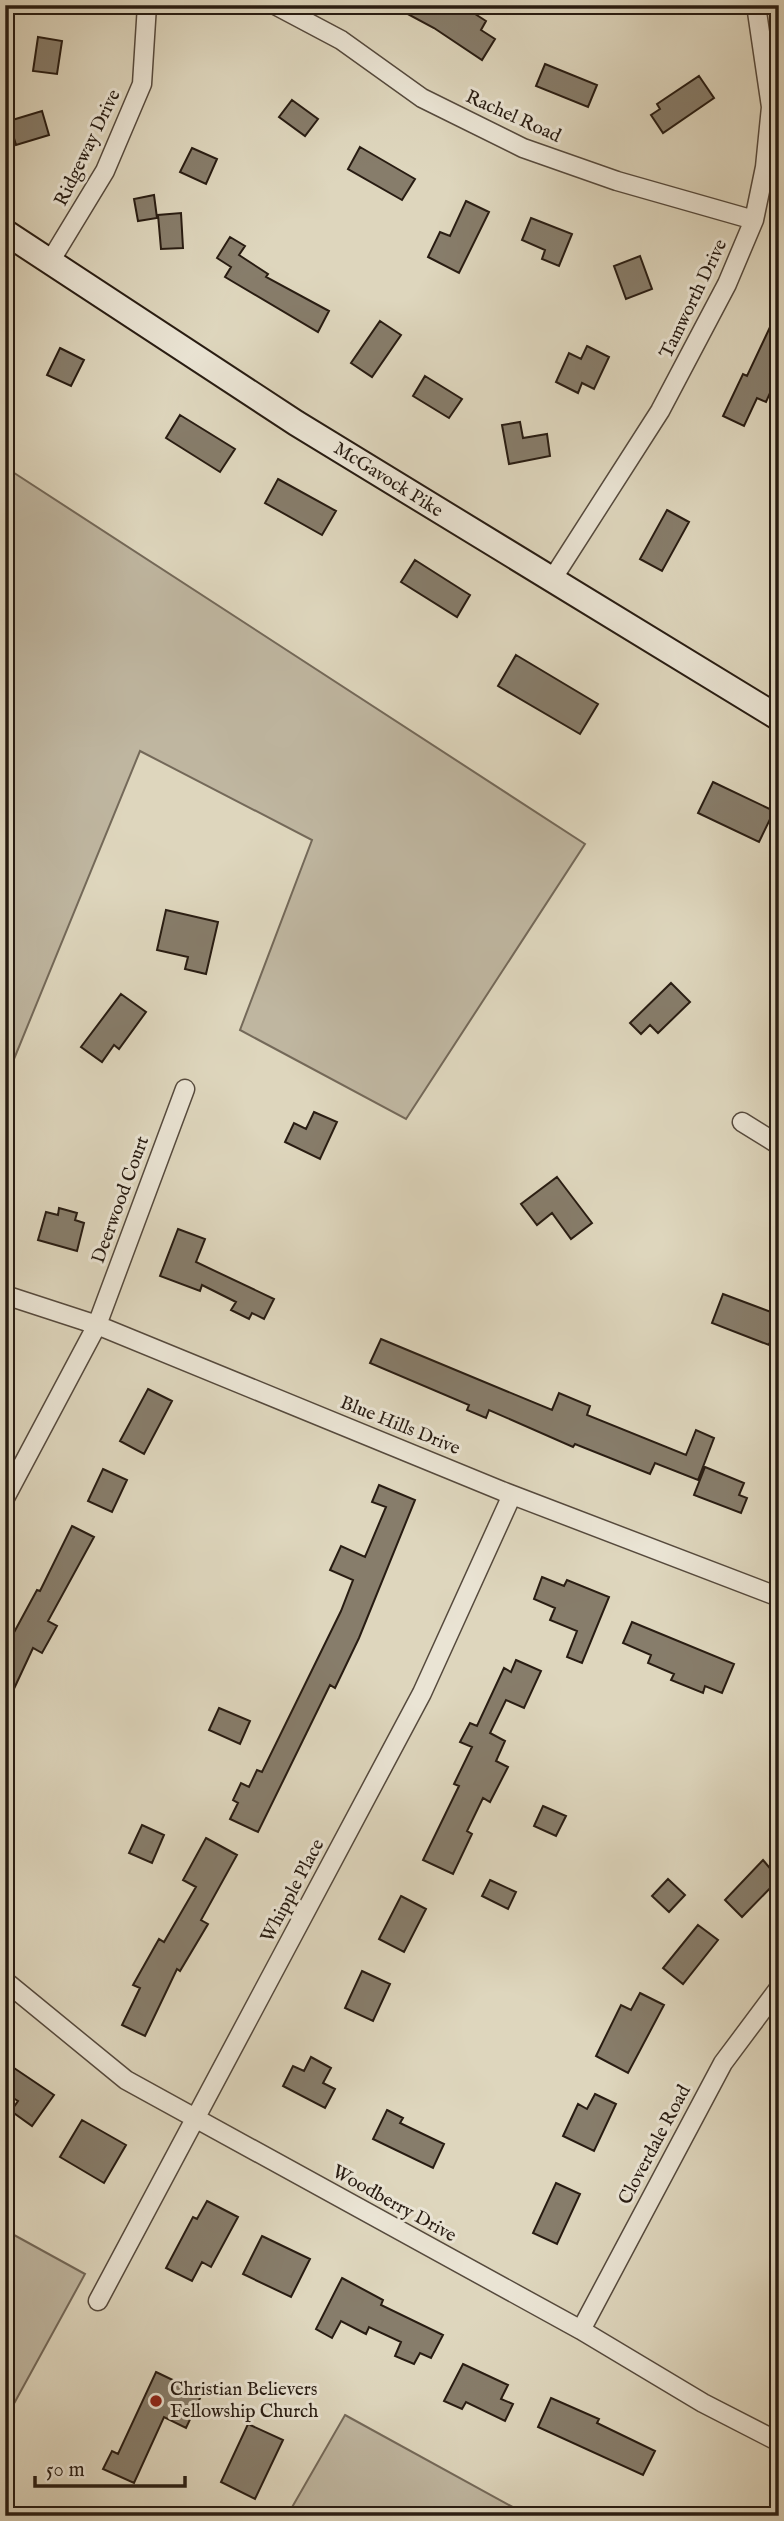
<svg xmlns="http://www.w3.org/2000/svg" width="784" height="2521" viewBox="0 0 784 2521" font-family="'IM FELL English',serif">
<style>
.green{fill:#bfb6a0;stroke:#746959;stroke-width:2}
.building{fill:#877d6b;stroke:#281c12;stroke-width:2}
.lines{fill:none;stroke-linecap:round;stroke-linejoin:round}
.street-casing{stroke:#564a3d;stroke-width:21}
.secondary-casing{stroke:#281c12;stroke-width:28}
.street{stroke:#eae4d4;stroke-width:18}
.secondary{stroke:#eae4d4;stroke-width:24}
.poi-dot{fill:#8f2418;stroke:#eae4d4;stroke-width:2.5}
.labels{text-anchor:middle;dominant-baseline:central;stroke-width:6;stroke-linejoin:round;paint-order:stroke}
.street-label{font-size:19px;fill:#281c12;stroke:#eae4d4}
.poi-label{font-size:19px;fill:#281c12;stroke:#eae4d4;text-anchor:start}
</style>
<rect width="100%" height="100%" fill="#ded6bd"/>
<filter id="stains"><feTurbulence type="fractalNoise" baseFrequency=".00286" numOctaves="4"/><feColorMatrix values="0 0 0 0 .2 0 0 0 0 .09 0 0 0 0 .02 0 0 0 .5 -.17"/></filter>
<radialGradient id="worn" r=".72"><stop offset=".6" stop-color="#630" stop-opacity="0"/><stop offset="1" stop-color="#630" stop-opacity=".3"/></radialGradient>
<path class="green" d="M5,467L585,844L406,1119L240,1030L312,840L140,751L5,1081Z
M5,2230L85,2274L5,2420Z
M345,2415L529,2516H287Z"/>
<path class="building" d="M391,5H461L486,21L481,30L495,39L482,60L434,28Z
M38,37L62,41L57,74L33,71Z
M545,64L597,85L588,107L536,86Z
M699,76L714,98L663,133L651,115L660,109L657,104Z
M292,100L318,119L305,136L279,117Z
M42,111L49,135L16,145L9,121Z
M360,147L415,179L402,200L348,169Z
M192,148L217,159L206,184L180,172Z
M154,195L157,218L138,221L134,199Z
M466,201L489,212L459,273L428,257L440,232L450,236Z
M181,213L183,248L161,249L158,215Z
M531,218L572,234L559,266L542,259L545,250L522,240Z
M230,237L245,246L239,255L268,274L266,277L329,311L318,332L225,277L231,267L217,258Z
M640,256L652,289L626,299L614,266Z
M779,308V373L766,402L757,398L744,426L723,416L743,374L747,376Z
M380,321L401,335L372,377L351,363Z
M587,346L609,357L594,389L582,383L578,393L556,382L569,353L581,359Z
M60,348L84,360L71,386L47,375Z
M425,376L462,399L449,418L413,396Z
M180,415L235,449L220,472L166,438Z
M520,422L523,438L547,434L550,456L509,464L502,425Z
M278,479L336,511L322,535L265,503Z
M667,510L689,522L662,571L640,559Z
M415,560L470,595L457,617L401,582Z
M516,655L598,704L580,734L498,686Z
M713,782L774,811L759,842L698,813Z
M166,910L218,922L206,974L185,969L188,957L157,950Z
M671,983L690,1002L658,1033L650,1025L641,1034L630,1023Z
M121,994L146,1012L119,1049L114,1045L102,1062L81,1047Z
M314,1112L337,1122L320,1159L285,1142L294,1123L306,1129Z
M557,1177L592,1223L571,1239L552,1213L537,1225L521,1204Z
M59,1208L77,1213L75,1220L84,1223L77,1251L38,1240L46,1212L58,1215Z
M178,1229L205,1239L196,1262L274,1299L264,1319L252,1313L249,1319L231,1310L236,1302L202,1285L200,1291L160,1276Z
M723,1294L779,1315L769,1345L712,1323Z
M381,1339L552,1410L559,1393L590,1406L587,1415L686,1455L696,1430L714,1438L698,1480L655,1463L650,1474L575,1444L573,1447L489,1410L486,1418L467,1410L469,1405L370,1363Z
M148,1389L172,1401L144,1454L120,1441Z
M705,1467L744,1483L739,1495L747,1498L741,1513L694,1495Z
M103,1469L127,1480L112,1512L88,1501Z
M379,1485L415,1500L359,1638L335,1688L330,1685L258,1832L230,1819L238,1803L233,1800L241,1783L249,1787L257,1770L262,1772L341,1611L353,1580L330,1570L341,1546L365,1557L386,1507L372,1502Z
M72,1526L94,1537L48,1621L57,1626L42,1653L33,1648L5,1708V1649L37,1590L40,1591Z
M542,1577L564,1586L567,1580L609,1597L582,1663L567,1657L577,1631L550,1620L555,1608L534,1599Z
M632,1622L734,1664L722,1693L705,1686L703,1693L671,1680L674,1674L648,1663L651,1655L623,1643Z
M516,1660L541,1671L524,1708L506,1700L490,1733L505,1741L496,1761L508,1767L490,1802L483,1798L467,1831L472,1834L453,1874L423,1860L459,1786L454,1784L472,1747L460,1742L470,1723L477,1726L504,1668L511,1672Z
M219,1708L250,1721L240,1744L209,1730Z
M543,1806L566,1816L556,1836L534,1826Z
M142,1825L164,1835L152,1863L129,1853Z
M206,1838L237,1855L201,1920L208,1924L180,1971L177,1969L145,2036L122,2025L140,1988L133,1985L159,1939L164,1942L196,1887L183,1880Z
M763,1860L779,1879L742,1917L725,1900Z
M668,1879L685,1895L669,1912L652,1896Z
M490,1880L516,1892L508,1909L482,1896Z
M401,1896L426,1909L404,1952L379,1939Z
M698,1925L718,1940L683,1984L663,1968Z
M362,1971L390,1984L373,2021L345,2008Z
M640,1993L664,2005L628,2073L596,2056L621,2005L631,2010Z
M311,2057L331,2068L323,2083L335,2089L325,2108L283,2086L293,2066L304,2071Z
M14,2068L54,2095L32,2126L11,2111L18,2101L5,2093V2080Z
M595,2094L616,2104L594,2151L563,2136L578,2104L587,2109Z
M387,2110L403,2118L400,2123L444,2144L433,2168L373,2139Z
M82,2120L126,2145L104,2183L60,2157Z
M556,2183L580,2194L557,2244L533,2233Z
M207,2201L238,2217L211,2267L202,2262L192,2281L166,2268L193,2217L197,2219Z
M262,2236L310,2259L291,2297L243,2274Z
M342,2278L383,2300L381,2305L443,2335L431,2358L420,2353L414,2364L395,2356L401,2342L369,2327L366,2334L341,2321L332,2338L316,2329Z
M463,2364L508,2385L501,2399L513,2404L505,2421L466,2402L462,2409L444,2401Z
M156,2372L202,2394L186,2428L164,2417L134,2483L103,2469L112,2451L118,2454Z
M551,2398L599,2419L597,2423L655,2451L643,2475L538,2427Z
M248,2424L283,2440L255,2499L221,2482Z"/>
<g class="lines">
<defs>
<path id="street" d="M275,5L341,40L422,98L523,148L617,181L754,220
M51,260L105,171L142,84L147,5
M553,578L660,411L727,284L754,220L765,167L771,107L756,5
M742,1122L779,1145
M5,1295L97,1325L502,1491L779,1597
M5,1498L97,1325L185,1089
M5,1981L126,2080L581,2330L703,2403L779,2442
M98,2301L422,1693L512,1495
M581,2330L723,2063L779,1988"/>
<path id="secondary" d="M5,232L296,423L779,718"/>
</defs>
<use href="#street" class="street-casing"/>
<use href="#secondary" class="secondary-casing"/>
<use href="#street" class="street"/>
<use href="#secondary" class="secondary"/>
</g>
<circle class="poi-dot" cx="156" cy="2401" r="7"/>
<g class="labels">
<g class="street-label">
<text transform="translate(513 117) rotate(24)">Rachel Road</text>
<text transform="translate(88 148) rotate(-64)">Ridgeway Drive</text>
<text transform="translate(694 299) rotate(-64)">Tamworth Drive</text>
<text transform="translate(388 480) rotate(32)">McGavock Pike</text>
<text transform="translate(121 1200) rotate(-70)">Deerwood Court</text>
<text transform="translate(400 1426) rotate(22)">Blue Hills Drive</text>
<text transform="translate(293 1891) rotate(-62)">Whipple Place</text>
<text transform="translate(655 2145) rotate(-62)">Cloverdale Road</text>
<text transform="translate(394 2204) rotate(29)">Woodberry Drive</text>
</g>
<g class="poi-label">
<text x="170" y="2390">Christian Believers<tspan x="170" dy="22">Fellowship Church</tspan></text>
</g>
</g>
<rect width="784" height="2521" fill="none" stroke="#ded6bd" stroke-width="28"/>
<rect x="7" y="7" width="770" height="2507" fill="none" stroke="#281c12" stroke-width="3.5"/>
<rect x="14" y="14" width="756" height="2493" fill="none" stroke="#281c12" stroke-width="2"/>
<path d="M35 2476v10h150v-10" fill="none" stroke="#281c12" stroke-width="3.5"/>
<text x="46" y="2476" font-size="21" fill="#281c12" stroke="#eae4d4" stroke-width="5" paint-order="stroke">50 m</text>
<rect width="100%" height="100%" filter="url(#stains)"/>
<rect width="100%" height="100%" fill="url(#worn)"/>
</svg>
